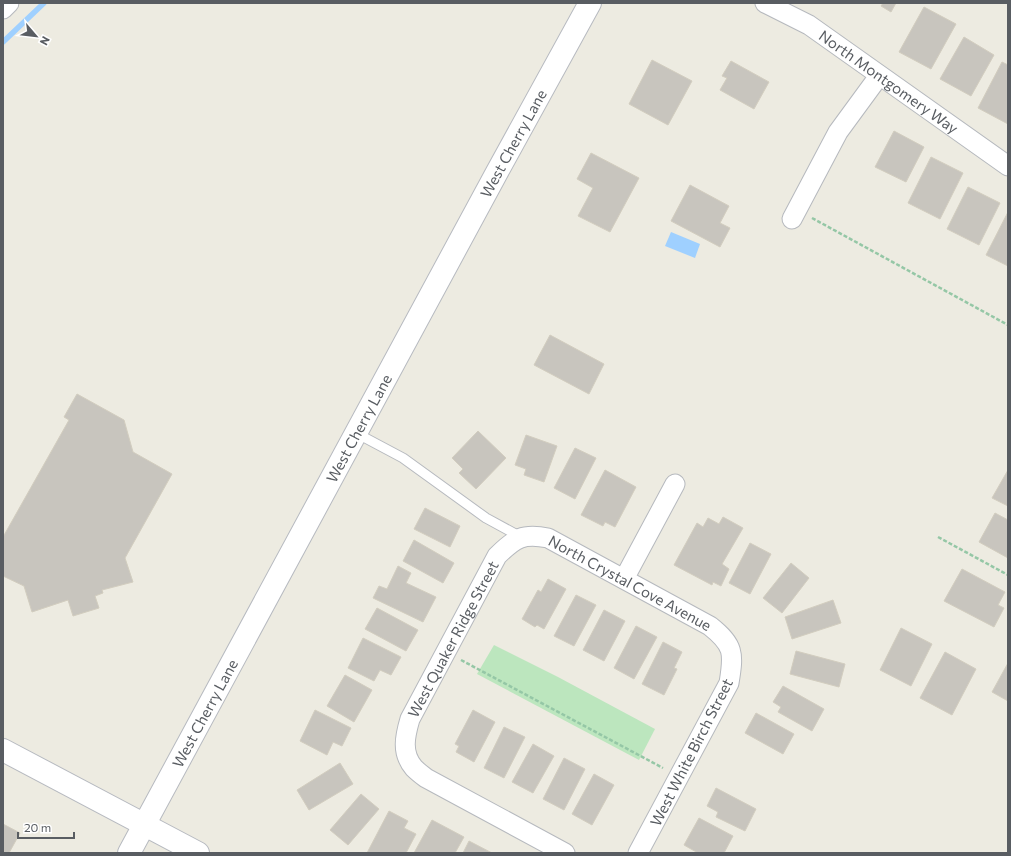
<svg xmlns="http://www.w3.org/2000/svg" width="1011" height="856" viewBox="0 0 1011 856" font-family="Commissioner,sans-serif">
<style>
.green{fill:#bce6be}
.water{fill:#9fd0ff}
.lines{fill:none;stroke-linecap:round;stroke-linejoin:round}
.stream{stroke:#9fd0ff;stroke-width:5.5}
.building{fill:#c8c5be;stroke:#d2cdbf}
.service-casing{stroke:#b6b9be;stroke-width:11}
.minor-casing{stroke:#b6b9be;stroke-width:21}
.secondary-casing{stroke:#b7bac0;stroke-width:24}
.path{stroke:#95c7a6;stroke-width:2.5;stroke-dasharray:4 2;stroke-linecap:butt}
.service{stroke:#fff;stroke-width:9}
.minor{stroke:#fff;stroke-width:19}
.secondary{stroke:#fff;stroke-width:22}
.labels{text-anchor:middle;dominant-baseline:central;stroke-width:3.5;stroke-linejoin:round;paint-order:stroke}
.street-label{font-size:15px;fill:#595d62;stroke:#fff}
</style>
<rect width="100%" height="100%" fill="#edebe1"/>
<path class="green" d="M494,645L558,677L655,729L639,760L477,674Z"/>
<path class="water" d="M671,232L700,244L695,258L665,246Z"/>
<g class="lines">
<path class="stream" d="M3,42L44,3"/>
</g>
<path class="building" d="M883,3H896L891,12L881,6Z
M924,7L956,24L931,69L899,52Z
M964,37L994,55L971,96L940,79Z
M652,60L692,81L668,125L629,104Z
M731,61L769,82L754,109L720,90L727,78L722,76Z
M1002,62L1008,65V124L978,108Z
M894,131L924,147L906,182L875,167Z
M591,153L639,178L610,232L578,216L593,188L577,179Z
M931,157L963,173L940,219L908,203Z
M690,185L729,206L720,223L730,228L720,247L671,221Z
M968,187L1000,203L979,245L947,229Z
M1008,212V266L986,255Z
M550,335L604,364L589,394L534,365Z
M77,394L124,420L133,452L172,474L125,558L133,582L102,590L103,593L95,596L99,608L73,616L68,600L32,612L24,586L3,576V537L69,420L64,417Z
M478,431L506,458L476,489L459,473L463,469L452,458Z
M526,435L557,446L544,482L524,475L526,469L515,465Z
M575,448L596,458L575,499L554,488Z
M605,470L636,487L615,527L605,522L603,526L581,515Z
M1008,470V506L992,498Z
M425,508L460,526L450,547L414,529Z
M995,513L1008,520V558L979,542Z
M723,517L743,528L722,564L729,569L721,586L713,582L712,585L674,565L697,523L703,527L708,518L719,524Z
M414,540L454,563L443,583L403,561Z
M750,543L771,554L750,594L729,583Z
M791,563L809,578L782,613L763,598Z
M398,566L411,573L406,583L436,597L423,622L373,598L379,586L387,589Z
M962,569L1005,592L998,605L1004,608L994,627L944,601Z
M548,579L566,589L544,629L537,625L535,627L522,619L538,590L541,592Z
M576,595L596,605L574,646L554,636Z
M833,600L841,623L792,639L785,617Z
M377,608L418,630L406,651L365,629Z
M604,610L625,621L604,661L583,650Z
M636,626L657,637L634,679L614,668Z
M901,628L932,644L911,686L880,670Z
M363,638L401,657L391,675L380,670L374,681L348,668Z
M663,642L682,652L674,668L677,669L664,695L642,684Z
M796,651L845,664L839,687L790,674Z
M945,652L976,669L952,715L920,698Z
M1008,663V701L992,692Z
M345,675L372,690L354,722L327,706Z
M783,686L824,709L812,731L778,712L781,707L773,702Z
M315,710L351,728L342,746L333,742L327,755L300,741Z
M473,710L495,722L474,762L456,752L459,746L455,744Z
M756,713L794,734L783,754L745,733Z
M504,727L525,737L504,778L484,768Z
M533,744L554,756L533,793L512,782Z
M564,758L585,769L564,810L543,799Z
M340,763L353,784L309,810L297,790Z
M594,774L614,785L592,825L572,814Z
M716,788L756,809L745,831L716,817L718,812L707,806Z
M361,794L379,809L348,845L330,830Z
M389,811L408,821L404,828L416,834L406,853H367Z
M699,818L733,836L724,853H698L684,845Z
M432,820L464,837L455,853H414Z
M3,824L20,833L9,853H3Z
M469,841L492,853H463Z"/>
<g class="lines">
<defs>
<path id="service" d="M356,433L403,458L486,518L521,537"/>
<g id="minor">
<path id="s1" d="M765,3L809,25L1008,166"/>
<path d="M3,9L9,3"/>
<path d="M792,219L838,132L879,76"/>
<path d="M624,579L675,484"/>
<path id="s2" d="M565,853L426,778C422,775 418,772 414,768C401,753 405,736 410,719L497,556C515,538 523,533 548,538L710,626C734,645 734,653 729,683L638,853"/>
</g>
<g id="secondary">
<path d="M3,750L198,853"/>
<path id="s3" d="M129,853L496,174L590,3"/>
</g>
</defs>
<use href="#service" class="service-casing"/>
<use href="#minor" class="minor-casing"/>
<use href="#secondary" class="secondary-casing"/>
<path class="path" d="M812,218L1008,325
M938,537L1008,575
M461,660L663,768"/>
<use href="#service" class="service"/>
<use href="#minor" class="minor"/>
<use href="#secondary" class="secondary"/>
</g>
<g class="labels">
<g class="street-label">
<text stroke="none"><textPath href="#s1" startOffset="147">North Montgomery Way</textPath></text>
<text stroke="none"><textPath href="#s3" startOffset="807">West Cherry Lane</textPath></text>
<text stroke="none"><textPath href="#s3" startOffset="483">West Cherry Lane</textPath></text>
<text stroke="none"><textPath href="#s2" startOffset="561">North Crystal Cove Avenue</textPath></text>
<text stroke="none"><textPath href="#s2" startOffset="316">West Quaker Ridge Street</textPath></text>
<text stroke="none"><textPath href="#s3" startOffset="159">West Cherry Lane</textPath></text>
<text transform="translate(691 752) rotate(-63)">West White Birch Street</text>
</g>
</g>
<rect width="1011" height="856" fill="none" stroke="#595d62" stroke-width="8"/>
<g transform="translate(36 36) rotate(118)" stroke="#ffffff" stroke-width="3" paint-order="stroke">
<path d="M0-3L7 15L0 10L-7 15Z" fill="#595d62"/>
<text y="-6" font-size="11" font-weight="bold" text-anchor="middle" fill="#595d62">N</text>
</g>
<path d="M18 832v6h56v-6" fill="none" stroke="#595d62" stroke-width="2"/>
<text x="24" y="832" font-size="12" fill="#595d62" stroke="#ffffff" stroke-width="3" paint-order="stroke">20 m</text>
</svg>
